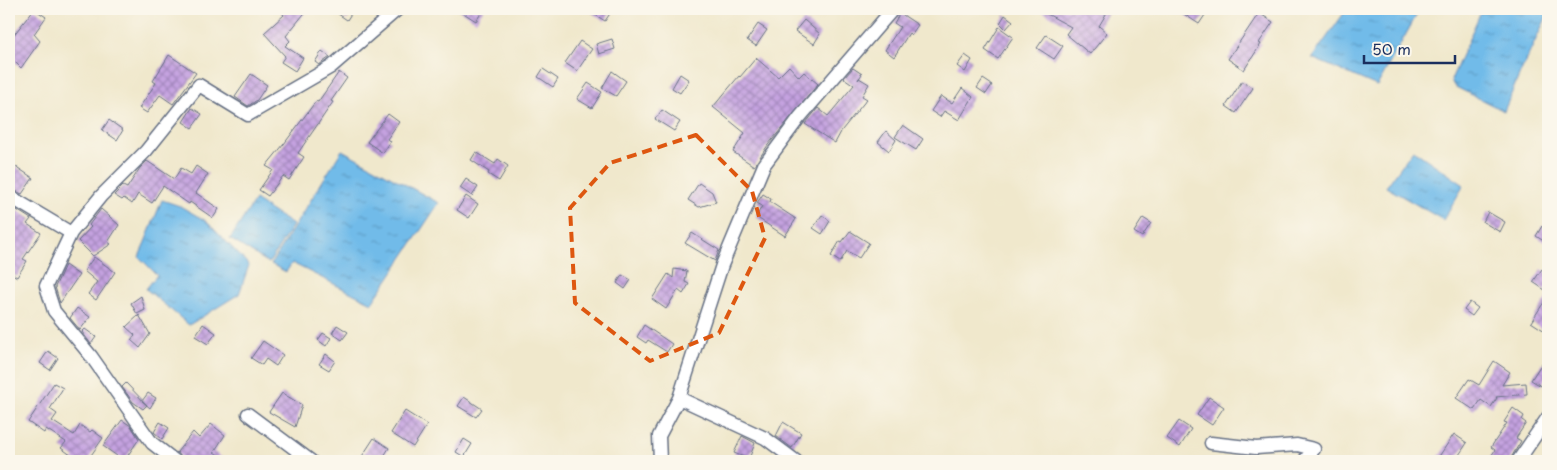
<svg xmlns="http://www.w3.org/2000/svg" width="1557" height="470" viewBox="0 0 1557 470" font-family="'Playpen Sans',sans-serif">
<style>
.water{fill:url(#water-ripples);stroke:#4675a4}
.building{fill:url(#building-cross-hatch)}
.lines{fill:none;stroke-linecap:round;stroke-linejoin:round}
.minor-casing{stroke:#667084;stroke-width:15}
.minor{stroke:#fff;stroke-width:12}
.marked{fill:none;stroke:#de5710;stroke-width:4;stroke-dasharray:10 6;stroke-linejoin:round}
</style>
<defs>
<pattern id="water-ripples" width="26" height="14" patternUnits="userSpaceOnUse" patternTransform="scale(1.25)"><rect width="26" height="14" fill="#71bbe9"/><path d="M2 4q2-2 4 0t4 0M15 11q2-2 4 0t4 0" fill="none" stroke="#5c98c0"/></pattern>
<pattern id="building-cross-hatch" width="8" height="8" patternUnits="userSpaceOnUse" patternTransform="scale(1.25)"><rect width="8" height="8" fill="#c5a2e0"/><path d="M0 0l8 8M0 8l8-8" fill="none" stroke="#9f84b9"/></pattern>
</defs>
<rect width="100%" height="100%" fill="#fbf7ec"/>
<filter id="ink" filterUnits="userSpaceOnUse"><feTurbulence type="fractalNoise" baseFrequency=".02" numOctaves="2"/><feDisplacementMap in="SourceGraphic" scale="10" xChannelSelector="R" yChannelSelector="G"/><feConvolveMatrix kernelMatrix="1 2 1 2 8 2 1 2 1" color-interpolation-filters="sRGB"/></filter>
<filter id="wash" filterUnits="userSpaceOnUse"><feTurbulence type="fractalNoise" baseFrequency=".0096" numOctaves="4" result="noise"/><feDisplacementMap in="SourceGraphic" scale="20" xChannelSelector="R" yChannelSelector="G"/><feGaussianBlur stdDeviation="1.12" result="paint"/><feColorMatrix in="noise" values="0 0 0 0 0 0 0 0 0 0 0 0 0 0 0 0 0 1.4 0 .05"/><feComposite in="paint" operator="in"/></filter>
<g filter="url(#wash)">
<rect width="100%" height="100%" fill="#f0e8cc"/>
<path class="water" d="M1347,9H1420L1377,86L1312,58Z
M1482,9H1548L1546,18L1521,71L1504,111L1454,86L1451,80Z
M342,150L439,203L372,303L292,263L286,272L271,264Z
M1413,150L1464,185L1443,220L1386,187Z
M162,200L180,206L206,221L249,265L239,294L189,325L146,289L157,275L139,257Z
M255,200L293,225L269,263L230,239Z"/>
<g id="blocks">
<path class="building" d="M34,9L46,17L34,34L40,41L21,68L9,56V41Z
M278,9H308L286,36L290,41L285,46L303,58L295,71L281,62L285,56L264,33L284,15Z
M331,9H354L347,20Z
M457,9H484L476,21Z
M586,9H613L605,21Z
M1038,9H1109L1099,26L1107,33L1090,54L1066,34L1071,27Z
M1176,9H1209L1199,24Z
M900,13L918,25L911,35L909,33L894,57L885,50L900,27L894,23Z
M1259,13L1273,22L1259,43L1261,44L1244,70L1228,59Z
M1005,15L1013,21L1006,29L1000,23Z
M804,20L820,34L814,44L795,31Z
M758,24L767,30L756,46L747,40Z
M999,27L1013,37L998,59L985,50Z
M1046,35L1063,46L1054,59L1037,48Z
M612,39L615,49L599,54L596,44Z
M580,41L592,49L577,71L565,63Z
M322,51L330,57L319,65L315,62Z
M169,55L196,73L173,104L160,95L147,113L139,108L156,83L153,81Z
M965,55L972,60L965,72L957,66Z
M756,58L778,77L789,66L799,77L804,72L818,84L768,145L754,166L733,152L745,133L713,107L739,76L740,77Z
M853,68L862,74L858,80L859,78L869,84L862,96L867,99L842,130L835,143L805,124L818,108L828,116L854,85L844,78Z
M543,69L558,79L553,87L538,77Z
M612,71L626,81L616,96L602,88Z
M339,72L347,78L331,101L333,102L298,153L304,157L289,180L283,176L268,196L259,190L273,170L266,166L284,144L316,101L318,102Z
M251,74L267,85L257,100L248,106L235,97Z
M680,74L689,80L680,93L672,88Z
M983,79L992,85L986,94L977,88Z
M1242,81L1253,88L1236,113L1226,106Z
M588,83L602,92L592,108L577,99Z
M962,88L973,97L959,120L944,111L940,117L931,111L941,96L952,103Z
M192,108L202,114L192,128L183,122Z
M662,110L680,122L674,131L655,119Z
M388,114L399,122L387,139L391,141L383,153L367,142Z
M109,120L123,130L117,140L102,130Z
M903,125L923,139L916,150L895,137Z
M886,131L896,140L889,151L878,142Z
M476,152L495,164L498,159L508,166L499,181L488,174L489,172L471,160Z
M147,161L174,179L181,168L191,174L196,166L208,174L196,193L219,209L213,218L190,202L189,204L163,186L152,203L138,194L132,204L124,198L122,200L114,195L123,186L127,188L140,168Z
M9,162L33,178L22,194L9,188Z
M466,179L478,187L472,196L460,188Z
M699,183L712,192L716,202L699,207L688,200Z
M763,194L771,199L770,202L796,219L785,236L756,217L762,206L757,203Z
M466,196L478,204L469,218L457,210Z
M9,205L31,219L27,224L41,233L23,259L27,261L17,277L9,272Z
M101,209L119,225L108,242L111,244L93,256L78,241L91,227L89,225Z
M1488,212L1505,222L1500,232L1483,222Z
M822,215L830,221L822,234L813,228Z
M1143,218L1151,223L1142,237L1134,232Z
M1542,226L1548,231V244L1536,236Z
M850,231L869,243L859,258L847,251L840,262L831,256L840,241L842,242Z
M692,233L719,250L715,261L685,243Z
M94,257L115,272L96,300L88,294L97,282L84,271Z
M65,265L79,275L60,303L55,287Z
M674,269L687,271L685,282L689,284L683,294L678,290L666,309L652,299L668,274L673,278Z
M1542,269L1548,273V292L1533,282Z
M622,275L631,280L625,289L617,283Z
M141,296L145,310L137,314L131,303Z
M1548,296V333L1531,322Z
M1470,302L1478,308L1472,316L1464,310Z
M77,308L90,317L80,330L70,318Z
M139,315L150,334L140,348L131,340L135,335L126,327Z
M203,324L216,333L208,344L195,336Z
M337,325L348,332L342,340L332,333Z
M644,325L672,344L667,352L648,340L646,343L637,337Z
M85,329L96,337L91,344L82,332Z
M323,333L331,338L326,346L318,340Z
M263,341L283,355L276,366L266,359L262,365L251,358Z
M48,351L58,358L50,370L40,363Z
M326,354L335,361L329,370L319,364Z
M1494,361L1510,372L1502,385L1526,383L1527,394L1496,397L1497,398L1491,407L1481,400L1474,410L1456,398L1469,379L1479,385Z
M1542,363L1548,368V374L1541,386L1531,380Z
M54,383L63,388L50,409L57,414L52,421L74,435L80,425L90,432L92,430L103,438L87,461H72L75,458L61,448L66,442L46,429L44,433L28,422Z
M126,383L147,405L143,409L133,402L122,387Z
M148,393L156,398L150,408L142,401Z
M282,393L302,405L295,427L269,412Z
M464,397L482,409L476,417L458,406Z
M1209,397L1224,407L1212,425L1197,415Z
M1513,408L1524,416L1522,420L1526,423L1516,438L1521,441L1509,461H1488L1495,450L1491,447L1507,423L1504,422Z
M405,411L427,425L413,447L391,433Z
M122,420L131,426L139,439L124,461L103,446Z
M1179,421L1191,429L1180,447L1167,438Z
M160,422L169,428L162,439L154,432Z
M783,422L801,433L792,448L776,436Z
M211,424L225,435L214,452L227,461H183L182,458L177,452L193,432L199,438Z
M1454,434L1467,443L1455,461H1436Z
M742,436L755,443L749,459L734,453Z
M374,438L389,448L381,461H359Z
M464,439L472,444L464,457L456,452Z"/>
</g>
</g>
<g filter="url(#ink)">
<use href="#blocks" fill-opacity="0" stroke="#667084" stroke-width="1"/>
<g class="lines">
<defs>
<path id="minor" d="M9,196L71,233L101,196L146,151L199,85L248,115L331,67L398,9
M71,233L46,286L54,311L91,356L152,443L175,461
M679,398L765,438L796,461
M248,414L311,461
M1211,443L1256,448L1297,445L1314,449L1304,461
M660,461L659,436L679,398L722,265L764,165L799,118L893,9
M1518,461L1548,417"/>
</defs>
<use href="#minor" class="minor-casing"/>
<use href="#minor" class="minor"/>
</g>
</g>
<path class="marked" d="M696,135L752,191L765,238L719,333L650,361L575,303L570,208L610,163Z"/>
<rect width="1557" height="470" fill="none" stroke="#fbf7ec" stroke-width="30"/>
<path d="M1364 55v8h91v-8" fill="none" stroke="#1b2f5e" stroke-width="2.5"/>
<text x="1372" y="55" font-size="15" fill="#1b2f5e" stroke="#fbf7ec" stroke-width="4" paint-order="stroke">50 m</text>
</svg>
